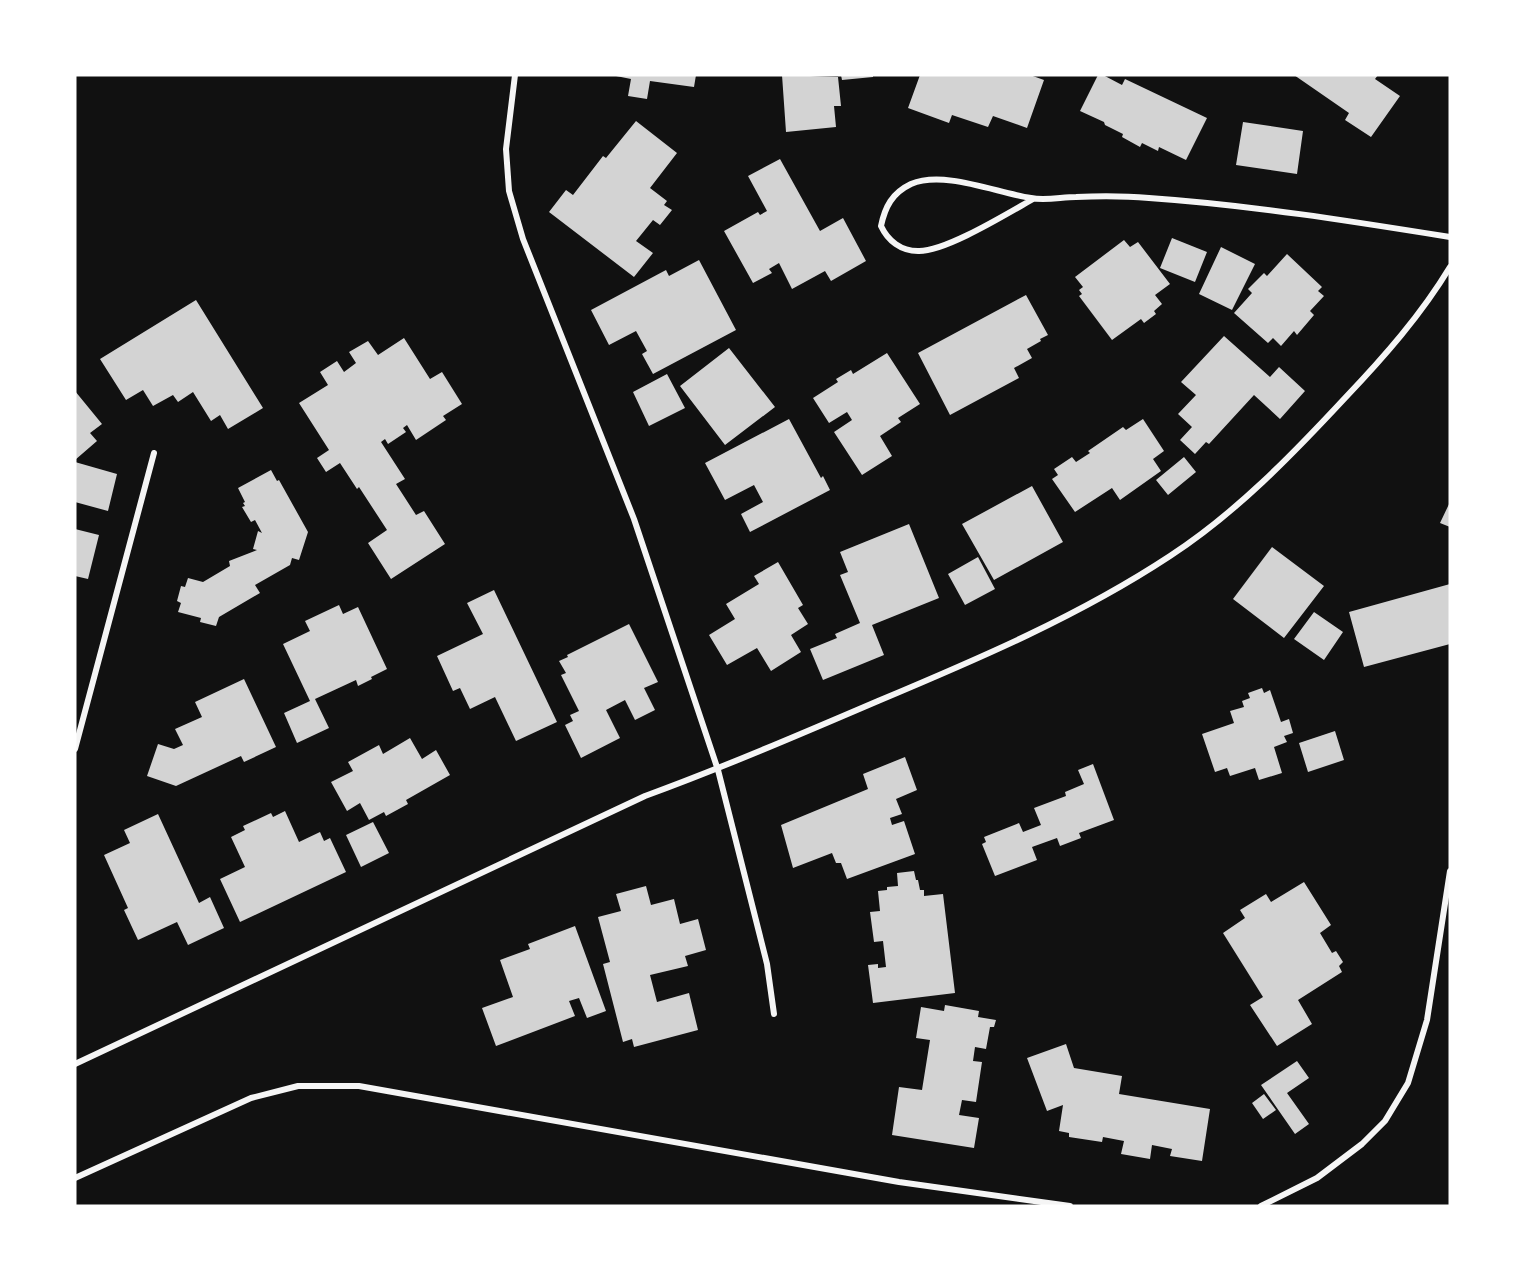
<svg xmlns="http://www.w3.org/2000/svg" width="1525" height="1281" viewBox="0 0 1525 1281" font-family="Figtree,sans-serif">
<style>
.building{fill:#d3d3d3}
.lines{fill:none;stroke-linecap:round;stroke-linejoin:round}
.minor{stroke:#f5f5f5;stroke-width:6}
</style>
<rect width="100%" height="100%" fill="#111"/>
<path class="building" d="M611,75H696L694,87L650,81L647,99L628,96L631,79Z
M782,75L838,77L841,106H834L836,127L786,132Z
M841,75H873V77L842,80Z
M920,75H1030L1044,80L1027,128L993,116L988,127L952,115L949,123L908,108Z
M1098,75H1103L1122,85L1125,79L1207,118L1186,160L1159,147L1158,151L1142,143L1140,147L1122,137L1123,134L1105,125L1104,122L1080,111Z
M1294,75H1378L1375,79L1400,96L1371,137L1345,120L1349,113Z
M636,121L677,153L650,188L667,201L664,205L672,210L660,225L653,220L636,241L653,253L634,277L549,212L566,190L573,195L603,156L606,158Z
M1243,122L1303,131L1297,174L1236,165Z
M780,159L820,231L843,218L866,261L831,281L825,271L792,289L779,263L769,269L772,273L753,283L724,231L758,212L760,215L767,211L748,176Z
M1172,238L1207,252L1195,282L1160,268Z
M1124,240L1130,247L1138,242L1170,284L1155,295L1162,304L1154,311L1156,314L1144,323L1141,319L1112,340L1079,296L1082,294L1079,290L1083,287L1075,277Z
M1221,247L1255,264L1232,310L1199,294Z
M1287,254L1322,287L1318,291L1324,296L1310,311L1314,315L1297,335L1294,331L1281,346L1273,338L1268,343L1234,313L1252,293L1248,289L1264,273L1267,276Z
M699,260L736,330L653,374L642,354L647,351L636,331L609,345L591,310L666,270L669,276Z
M1026,295L1048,335L1040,339L1041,341L1027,349L1032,358L1014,368L1019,378L950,415L918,353Z
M196,300L263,408L228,429L220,415L211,421L193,392L178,402L173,395L153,406L143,390L126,400L100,359Z
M1224,336L1270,377L1279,367L1305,391L1280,419L1254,395L1209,444L1206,442L1195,454L1180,440L1192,427L1178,414L1196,395L1181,382Z
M404,338L430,379L442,372L462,404L443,416L446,420L416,440L407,425L403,428L406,432L388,444L385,439L381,442L405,479L396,484L416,515L424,511L445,544L391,579L368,543L387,530L359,487L357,489L340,463L326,472L317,458L329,450L299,403L328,385L320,372L337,361L344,372L356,363L349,352L368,341L378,355Z
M729,348L775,407L725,445L680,386Z
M887,353L920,404L898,418L901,422L880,436L892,456L862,475L834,432L852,420L847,412L829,423L813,398L838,382L836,379L851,370L853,374Z
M667,374L685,408L649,426L633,392Z
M75,391L102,424L90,433L97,441L75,460Z
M789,419L821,478L823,476L830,490L750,532L741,514L763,502L754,485L725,500L705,463Z
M1143,419L1164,451L1153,459L1161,471L1120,500L1112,488L1075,512L1052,479L1058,475L1054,469L1072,457L1076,462L1090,453L1088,451L1123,427L1126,430Z
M1184,457L1196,472L1168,495L1156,480Z
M75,462L117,474L108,511L75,502Z
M271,470L277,481L279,480L308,532L299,560L292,558L290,565L255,585L260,593L219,617L216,626L200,622L201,618L178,612L181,603L177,601L181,586L185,587L188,578L203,582L230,566L229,561L257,550L253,549L258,531L262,533L255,520L251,522L242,507L245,506L243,503L245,502L238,488Z
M1032,486L1063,542L994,580L962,524Z
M1450,502V527L1440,523Z
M909,524L939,598L872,625L884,655L823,680L810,649L837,638L835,634L860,623L840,575L848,572L840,552Z
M75,529L99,535L88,579L75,576Z
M1272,547L1324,586L1284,638L1233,599Z
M978,557L995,589L965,605L948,574Z
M778,562L803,605L798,608L808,624L791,635L801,652L771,671L757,648L727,665L709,635L735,619L726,604L759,584L754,576Z
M1450,584V644L1364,667L1349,612Z
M494,590L557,722L516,741L495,697L470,709L460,688L453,691L437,656L483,634L467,603Z
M339,605L343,614L358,607L387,669L371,677L372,679L358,686L356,680L315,699L329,728L297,743L284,713L310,701L283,644L310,631L305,621Z
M1314,612L1343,632L1324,660L1294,639Z
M629,624L658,682L644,688L655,710L635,720L625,700L606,710L620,738L581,758L565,725L573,721L570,715L579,711L561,675L566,673L559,661L568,657L567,655Z
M244,679L276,747L244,762L241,756L176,786L147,776L158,744L174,749L183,745L175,729L202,717L195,702Z
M1262,688L1264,693L1270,690L1281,722L1289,719L1293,733L1284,736L1287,742L1274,747L1282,773L1259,780L1255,768L1230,776L1227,768L1215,772L1202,734L1234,723L1230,711L1244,707L1242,701L1250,698L1248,693Z
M1335,731L1344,760L1308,772L1299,743Z
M410,738L422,759L436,750L450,775L406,800L408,804L386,816L384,812L369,820L360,803L347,811L331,782L353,771L348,762L379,745L383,754Z
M905,757L917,790L896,799L902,814L890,818L892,825L904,821L915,854L847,879L841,863H836L832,853L793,868L781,825L868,789L863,774Z
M1093,764L1114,820L1079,833L1081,838L1060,846L1057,838L1032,847L1037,860L995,876L982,844L986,842L984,837L1019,823L1023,832L1041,825L1034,808L1066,796L1065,792L1084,784L1078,770Z
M285,811L299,842L320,832L324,841L330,838L346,872L240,922L220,879L245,867L231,837L245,830L243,826L271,813L273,817Z
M158,814L199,903L210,897L224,928L188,945L177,922L138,940L124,910L128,908L104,855L130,843L124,830Z
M373,822L389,853L361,867L346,835Z
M914,871L916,880H918L920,890H924V896L943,894L955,993L873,1003L868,965L878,964V968L886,967L883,941L874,942L870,912L880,911L878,891L887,890V887L898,886L897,873Z
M1304,882L1331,925L1320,933L1332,953L1336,951L1343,962L1339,966L1342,972L1298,1000L1312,1024L1277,1046L1250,1005L1263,997L1223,933L1245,918L1240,910L1266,894L1271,902Z
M646,886L651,905L674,899L680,924L698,919L706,950L685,956L688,966L650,975L657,1002L689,993L698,1030L634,1047L632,1039L623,1042L603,964L610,962L598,917L621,911L616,894Z
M575,926L606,1011L587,1018L579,998L569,1001L575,1016L496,1046L482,1008L513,997L500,960L530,949L528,944Z
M945,1005L979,1011L978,1017L996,1020L994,1027H990L986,1049L975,1047L973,1061L982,1062L976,1102L962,1100L959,1115L979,1118L974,1148L892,1135L899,1087L922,1090L930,1040L916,1038L921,1007L944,1011Z
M1066,1044L1074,1068L1122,1076L1119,1094L1210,1109L1202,1161L1170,1156L1172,1149L1152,1145L1150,1159L1121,1154L1124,1141L1103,1137L1102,1142L1069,1137V1133L1059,1131L1063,1105L1047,1111L1027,1058Z
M1297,1061L1309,1078L1287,1093L1309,1124L1295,1134L1261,1085Z
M1264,1094L1276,1110L1263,1119L1252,1103Z"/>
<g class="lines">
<path class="minor" d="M515,75L506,149L509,191L523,239L634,519L718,770L767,964L774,1014
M1033,199C1008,213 945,252 918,251C901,251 888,241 881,226C885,207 892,193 911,184C944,170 997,193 1031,198C1045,201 1062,197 1076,197C1100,196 1125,196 1149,198C1250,205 1350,221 1450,237
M75,749L154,453
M75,1064L645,796C724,767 801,734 878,701C978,659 1079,616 1170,556C1236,513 1292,455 1345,398C1384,357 1421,315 1450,267
M75,1178L251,1098L298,1086H359L899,1182L1070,1206
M1261,1206L1317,1178L1362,1144L1385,1121L1408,1083L1427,1020L1450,871"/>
</g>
<rect width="1525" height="1281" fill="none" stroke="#ffffff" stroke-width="153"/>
</svg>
